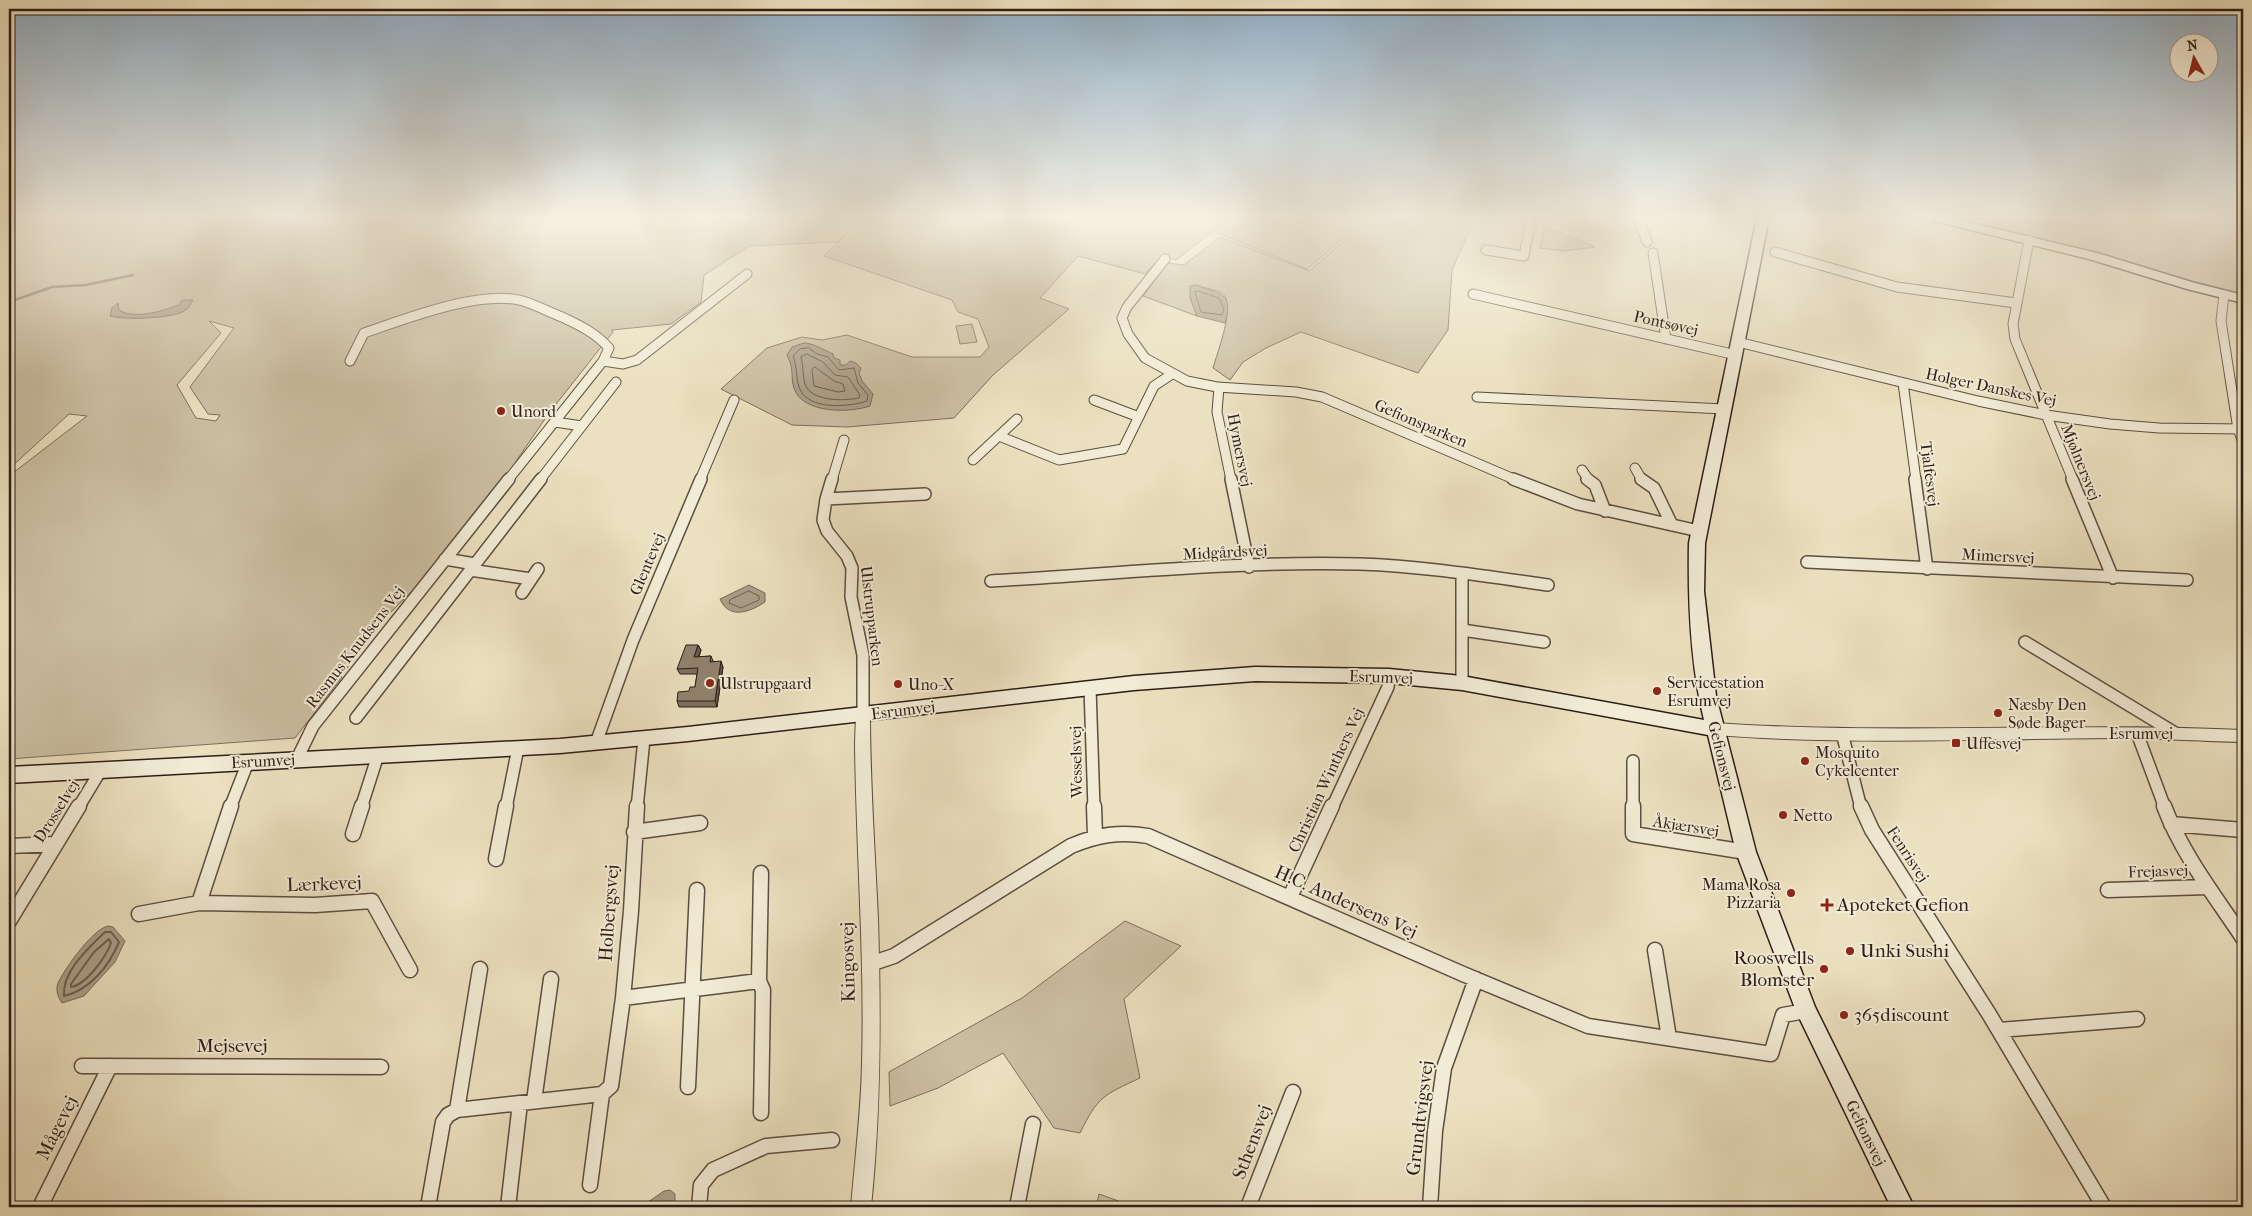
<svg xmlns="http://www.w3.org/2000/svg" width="2252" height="1216" viewBox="0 0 2252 1216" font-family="'IM FELL French Canon',serif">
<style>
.green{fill:#cbbfa2;stroke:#7c6e5c;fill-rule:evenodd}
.water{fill:#aa9e86;stroke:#786a59}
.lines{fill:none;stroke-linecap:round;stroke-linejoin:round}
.shore-far1{stroke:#6c5e4e;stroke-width:1}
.shore{stroke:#6c5e4e;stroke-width:2}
.stream{stroke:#786a59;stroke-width:2.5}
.minor-far2-casing{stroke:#5c4e40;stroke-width:11}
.minor-far1-casing{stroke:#5c4e40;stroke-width:14}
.minor-casing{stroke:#5c4e40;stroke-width:17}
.tertiary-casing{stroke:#5c4e40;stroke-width:2}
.secondary-casing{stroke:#2d1d16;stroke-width:3}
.minor-far2{stroke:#f2ebd5;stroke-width:9}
.minor-far1{stroke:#f2ebd5;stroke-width:11}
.minor{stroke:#f2ebd5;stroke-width:14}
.tertiary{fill:#f2ebd5;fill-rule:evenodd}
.secondary{fill:#f2ebd5;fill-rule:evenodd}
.wall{fill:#7c705f;stroke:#2d1d16}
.shaded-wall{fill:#655b4d;stroke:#2d1d16}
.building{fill:#90826e;stroke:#2d1d16}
.poi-dot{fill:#8f2418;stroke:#f2ebd5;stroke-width:2}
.labels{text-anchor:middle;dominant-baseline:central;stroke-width:4;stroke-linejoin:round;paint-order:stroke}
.street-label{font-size:16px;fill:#2d1d16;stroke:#f2ebd5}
.poi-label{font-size:16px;fill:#2d1d16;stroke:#f2ebd5;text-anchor:start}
.near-street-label{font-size:19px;fill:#2d1d16;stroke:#f2ebd5}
.near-poi-label{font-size:19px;fill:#2d1d16;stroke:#f2ebd5;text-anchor:start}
</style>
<rect width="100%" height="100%" fill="#ebe0bf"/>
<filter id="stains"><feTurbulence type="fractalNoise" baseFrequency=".004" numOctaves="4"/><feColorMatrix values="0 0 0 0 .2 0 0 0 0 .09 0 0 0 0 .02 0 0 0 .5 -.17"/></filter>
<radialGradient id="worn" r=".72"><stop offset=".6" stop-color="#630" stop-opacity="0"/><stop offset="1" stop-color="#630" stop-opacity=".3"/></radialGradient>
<path class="green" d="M9,218H1368L1307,269L1213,231L1176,260L1163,255L1145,274L1078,256L1040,298L1069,309L993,375L954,418L847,427L792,425L721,389L767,348L802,337L822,340L847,335L912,357H980L989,347L978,319L958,312L952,300L824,256L838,243L845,235L838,242L749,246L704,275L701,302L671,324L612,330L613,332L549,413L508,473L420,583L383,620L341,676L342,677L295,738L9,759V476L87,416L69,414L9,469ZM209,321L234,328L190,387L208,414L220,415L216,421L196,418L177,385L221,333Z
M1371,218H1475L1452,270L1448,330L1418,373L1301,332L1266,348L1243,362L1230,380L1213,368C1217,353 1237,303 1222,293C1217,290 1204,288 1196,285L1190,297L1197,316L1143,296L1167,263L1184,265L1220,237L1309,271Z
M1948,218H2243V294L2190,281L2098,252Z
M1544,226L1595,247L1564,251L1540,248Z
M972,324L977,342L960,344L956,326Z
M1125,921L1181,946L1124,999L1140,1078C1104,1095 1098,1096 1080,1133L1054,1128L1003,1053L938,1088L890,1106L889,1072L1022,998Z
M1099,1194L1135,1207H1096Z"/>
<path class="water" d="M1196,285C1220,295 1234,291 1225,323L1197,316L1190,297V286Z
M182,300H193C191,303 189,308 186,310C173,319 125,320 110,316L112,308L118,303L119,310C135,320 162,311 179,305Z
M804,343C813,343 824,350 833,354L834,358L840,360V365H846L850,361L856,363L861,368L859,373L862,381L873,394L870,406C850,413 802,414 794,388C790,376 795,371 787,355L792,347Z
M749,585L765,593V602C750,612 729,620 720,599Z
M108,926L113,927L125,941L115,962L84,996L62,1003C57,996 55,988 59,981C66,967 93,929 108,926Z
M670,1190L675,1194V1207H641L664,1191Z"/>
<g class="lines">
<path class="shore-far1" d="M1198,291L1219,298L1224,309L1222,315L1201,312L1195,292Z
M809,348L817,354L828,357L839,370L854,368L858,383L868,395L867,401C849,407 807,411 799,387C796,377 797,366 793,356L800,349Z
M807,354L823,362L835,375L848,377L860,395L859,398C845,401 811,402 805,384C802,375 804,366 801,357Z
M815,367L834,381L843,384L845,391L838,392L814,386L812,370Z
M749,591L759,596V600L741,608L729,603L730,600Z"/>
<path class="shore" d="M105,932H111L119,942C109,966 90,990 64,996C62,971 88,949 105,932Z
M109,939L111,943C106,957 86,985 71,987V984L94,952Z"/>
<path class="stream" d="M9,302L52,287L86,285L133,275
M9,321H11"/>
<defs>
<path id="minor-far2" d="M1638,218L1647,242
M2029,240L2013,324L2015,339L2073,480
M1486,250L1524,256L1531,218
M1775,252L1897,287L2016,303
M1653,253L1666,339
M1165,259L1127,307L1122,318L1128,334L1145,358L1187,381L1217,387L1296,392L1322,397L1516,480
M1473,294L1736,355
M2224,295L2221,321L2238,429L2243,442
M1738,342L1978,401L2046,415L2110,424L2159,428L2243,429
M350,361L364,333C405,319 481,289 523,301C536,305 549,312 562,317C579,325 596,333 609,348L603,361L508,480
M603,361L623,364L637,360L747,274
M1903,383L1916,480
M1219,387L1217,412L1231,480
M1477,397L1724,409
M1094,400L1139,417
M555,422L582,426
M999,436L1059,460L1123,449L1154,386L1172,374
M973,460L1017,419
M1635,468L1642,480
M1582,470L1589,480
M540,480L616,382
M700,480L734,400
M832,480L844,440"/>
<path id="minor-far1" d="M832,479L826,499L823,520L827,531L847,556L852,568L851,597L863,655V715
M1231,479L1249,567
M1513,479L1578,504L1699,531
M1587,479L1595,485L1605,511
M1641,479L1654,488L1672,525
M1915,479L1927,569
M2072,479L2113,578
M826,499L925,494
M445,559L475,564
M1807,562L2187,580
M470,570L531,579
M1462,573V683
M991,581C1113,574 1236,561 1359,564C1422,566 1485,576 1548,585
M522,593L538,569
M1462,630L1544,642
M2025,642L2175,733
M1090,688L1094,808
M356,718L541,479
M2137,733L2165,808
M1843,737L1861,808
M596,743L633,640L701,479
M297,759L313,726L509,479
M1633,761V808
M78,808L101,770
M230,808L248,762
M361,808L378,755
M506,808L518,748
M637,808L644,739
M1332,808L1388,687L1389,676"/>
<path id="minor" d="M1094,806L1095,836
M1633,806V834L1746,852
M1861,806L1872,830L1989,1014L2104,1207
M2164,806C2182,854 2215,896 2243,938
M2171,824L2243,830
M634,832L700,823
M353,834L362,806
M9,846L56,844
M496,859L506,806
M2108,890L2208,887
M1290,897L1332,806
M199,903L231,806
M139,914L199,903L315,905L372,901L410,970
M9,921L79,806
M1655,950L1669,1038
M870,964L894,956L1071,846C1097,835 1120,831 1148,836L1463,974L1588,1026L1771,1054L1783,1015L1806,1011
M759,981L761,873
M623,998L631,911L637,806
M1999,1030L2137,1019
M82,1066L381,1067
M688,1087L697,890
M534,1101L551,979
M457,1110L480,969
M590,1185L602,1094
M40,1207L110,1066
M428,1207L443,1122L448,1115L457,1110L602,1094L611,1086L623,998L759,981L763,990L761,1113
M508,1207L520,1103
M699,1207L701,1185L713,1170L766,1146L832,1140
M1017,1207L1033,1124
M1248,1207L1293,1092
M1430,1207L1435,1131L1444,1068L1476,979"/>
<path id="tertiary" d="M863,709L868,711L870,715C870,783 875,851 878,919C881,1016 881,1111 871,1207H851C855,1159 861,1112 862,1064C865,957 856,849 855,742L856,715L858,711Z
M1715,723C1891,735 2067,722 2243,730V742C2199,741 2155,738 2110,738C1978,739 1847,745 1715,735L1710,733L1708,729L1710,725Z"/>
<path id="secondary" d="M1757,218H1769L1705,543L1704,591L1716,696L1756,852L1815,1007L1914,1207H1891L1796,1011L1736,852L1708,735L1462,690L1389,683L1255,681L1134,690L688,741L560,753L9,783V767L560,739L688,727L1134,676L1255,667L1389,669L1462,676L1704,720C1690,663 1688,601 1689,543Z
M1932,218H1951L2097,253L2195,283L2243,295V303L2187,289L2089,259L1934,221Z"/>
</defs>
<use href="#minor-far2" class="minor-far2-casing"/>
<use href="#minor-far1" class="minor-far1-casing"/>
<use href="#minor" class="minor-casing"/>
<use href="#tertiary" class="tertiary-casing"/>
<use href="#secondary" class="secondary-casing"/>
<use href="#minor-far2" class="minor-far2"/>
<use href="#minor-far1" class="minor-far1"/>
<use href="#minor" class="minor"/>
<use href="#tertiary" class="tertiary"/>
<use href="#secondary" class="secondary"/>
</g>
<path class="wall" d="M698,645L701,650L699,657L711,656L713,661L723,667L717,707H679L677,701L695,687L697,674H680L677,669Z"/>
<path class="shaded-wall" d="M698,645L701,650L696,663L694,657Z
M721,661L723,667L717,707L715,701Z"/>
<path class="building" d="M686,645H698L694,657L711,656L710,662L721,661L715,701H677L678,692L689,691L690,687H695L698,668L677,669Z"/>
<linearGradient id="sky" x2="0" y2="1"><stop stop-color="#8fabc1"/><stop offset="0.56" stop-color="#f6f1e2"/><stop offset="1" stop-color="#f6f1e2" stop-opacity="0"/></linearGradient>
<rect width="2252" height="388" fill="url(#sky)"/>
<g class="poi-dot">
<circle cx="501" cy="411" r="5"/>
<circle cx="710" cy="683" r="5"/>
<circle cx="898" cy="684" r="5"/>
<circle cx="1657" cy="691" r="5"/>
<circle cx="1998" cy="713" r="5"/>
<rect x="1951" y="738" width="10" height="10" rx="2.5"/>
<circle cx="1805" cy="761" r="5"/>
<circle cx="1783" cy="815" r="5"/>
<circle cx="1791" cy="893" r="5"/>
<path d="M1824.5 897.5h5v5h5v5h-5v5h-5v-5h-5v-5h5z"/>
<circle cx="1850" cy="951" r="5"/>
<circle cx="1824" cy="969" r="5"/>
<circle cx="1844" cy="1015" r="5"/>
</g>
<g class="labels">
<g class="street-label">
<text transform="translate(1666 323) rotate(13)">Pontsøvej</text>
<text transform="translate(1991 387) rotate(12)">Holger Danskes Vej</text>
<text transform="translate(1421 423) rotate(23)">Gefionsparken</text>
<text transform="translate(1240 450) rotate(79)">Hymersvej</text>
<text transform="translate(2081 462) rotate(68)">Mjølnersvej</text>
<text transform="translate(1930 474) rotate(83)">Tjalfesvej</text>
<text transform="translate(1225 552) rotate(-3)">Midgårdsvej</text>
<text transform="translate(1998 556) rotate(3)">Mimersvej</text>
<text transform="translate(647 564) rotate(-67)">Glentevej</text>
<text transform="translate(872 616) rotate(83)">Ulstrupparken</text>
<text transform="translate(355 647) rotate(-52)">Rasmus Knudsens Vej</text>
<text transform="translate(1381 677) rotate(2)">Esrumvej</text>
<text transform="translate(903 710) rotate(-7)">Esrumvej</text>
<text x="2141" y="733">Esrumvej</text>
<text transform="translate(1722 756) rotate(76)">Gefionsvej</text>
<text transform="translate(263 761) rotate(-3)">Esrumvej</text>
<text transform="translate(1076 762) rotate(-91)">Wesselsvej</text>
<text transform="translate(1326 780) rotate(-65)">Christian Winthers Vej</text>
<text transform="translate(56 811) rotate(-58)">Drosselvej</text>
<text transform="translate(1686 826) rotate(9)">Åkjærsvej</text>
<text transform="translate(1908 854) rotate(57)">Fenrisvej</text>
<text transform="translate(2158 871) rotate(-2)">Frejasvej</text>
<text transform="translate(1866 1133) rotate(64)">Gefionsvej</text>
</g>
<g class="poi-label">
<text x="511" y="411">Unord</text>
<text x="1667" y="682">Servicestation<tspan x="1667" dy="18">Esrumvej</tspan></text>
<text x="720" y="683">Ulstrupgaard</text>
<text x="908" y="684">Uno-X</text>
<text x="2008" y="704">Næsby Den<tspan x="2008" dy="18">Søde Bager</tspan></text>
<text x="1966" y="743">Uffesvej</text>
<text x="1815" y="752">Mosquito<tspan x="1815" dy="18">Cykelcenter</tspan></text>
<text x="1793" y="815">Netto</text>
<text x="1781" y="884" text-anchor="end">Mama Rosa<tspan x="1781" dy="18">Pizzaria</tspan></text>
</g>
<g class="near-street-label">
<text transform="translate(324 884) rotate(-2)">Lærkevej</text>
<text transform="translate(1346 902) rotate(24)">H.C. Andersens Vej</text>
<text transform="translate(609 913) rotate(-86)">Holbergsvej</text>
<text transform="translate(848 962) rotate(-91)">Kingosvej</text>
<text x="232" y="1046">Mejsevej</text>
<text transform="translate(1420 1118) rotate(-83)">Grundtvigsvej</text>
<text transform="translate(57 1128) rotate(-63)">Mågevej</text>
<text transform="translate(1252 1142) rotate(-69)">Sthensvej</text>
</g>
<g class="near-poi-label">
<text x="1837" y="905">Apoteket Gefion</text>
<text x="1860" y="951">Unki Sushi</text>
<text x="1814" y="958" text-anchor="end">Rooswells<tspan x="1814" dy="22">Blomster</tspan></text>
<text x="1854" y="1015">365discount</text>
</g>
</g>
<rect width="2252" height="1216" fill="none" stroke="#ebe0bf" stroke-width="30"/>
<rect x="10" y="10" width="2232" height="1196" fill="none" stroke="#2d1d16" stroke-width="2.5"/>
<rect x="15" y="15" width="2222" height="1186" fill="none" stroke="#2d1d16"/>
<g transform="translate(2194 58) rotate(352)"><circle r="24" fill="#f2ebd5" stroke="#a39989"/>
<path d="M0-4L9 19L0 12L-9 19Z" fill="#8f2418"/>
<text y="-8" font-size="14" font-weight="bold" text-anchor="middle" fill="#2d1d16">N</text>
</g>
<rect width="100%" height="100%" filter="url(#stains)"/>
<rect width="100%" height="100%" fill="url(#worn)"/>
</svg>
